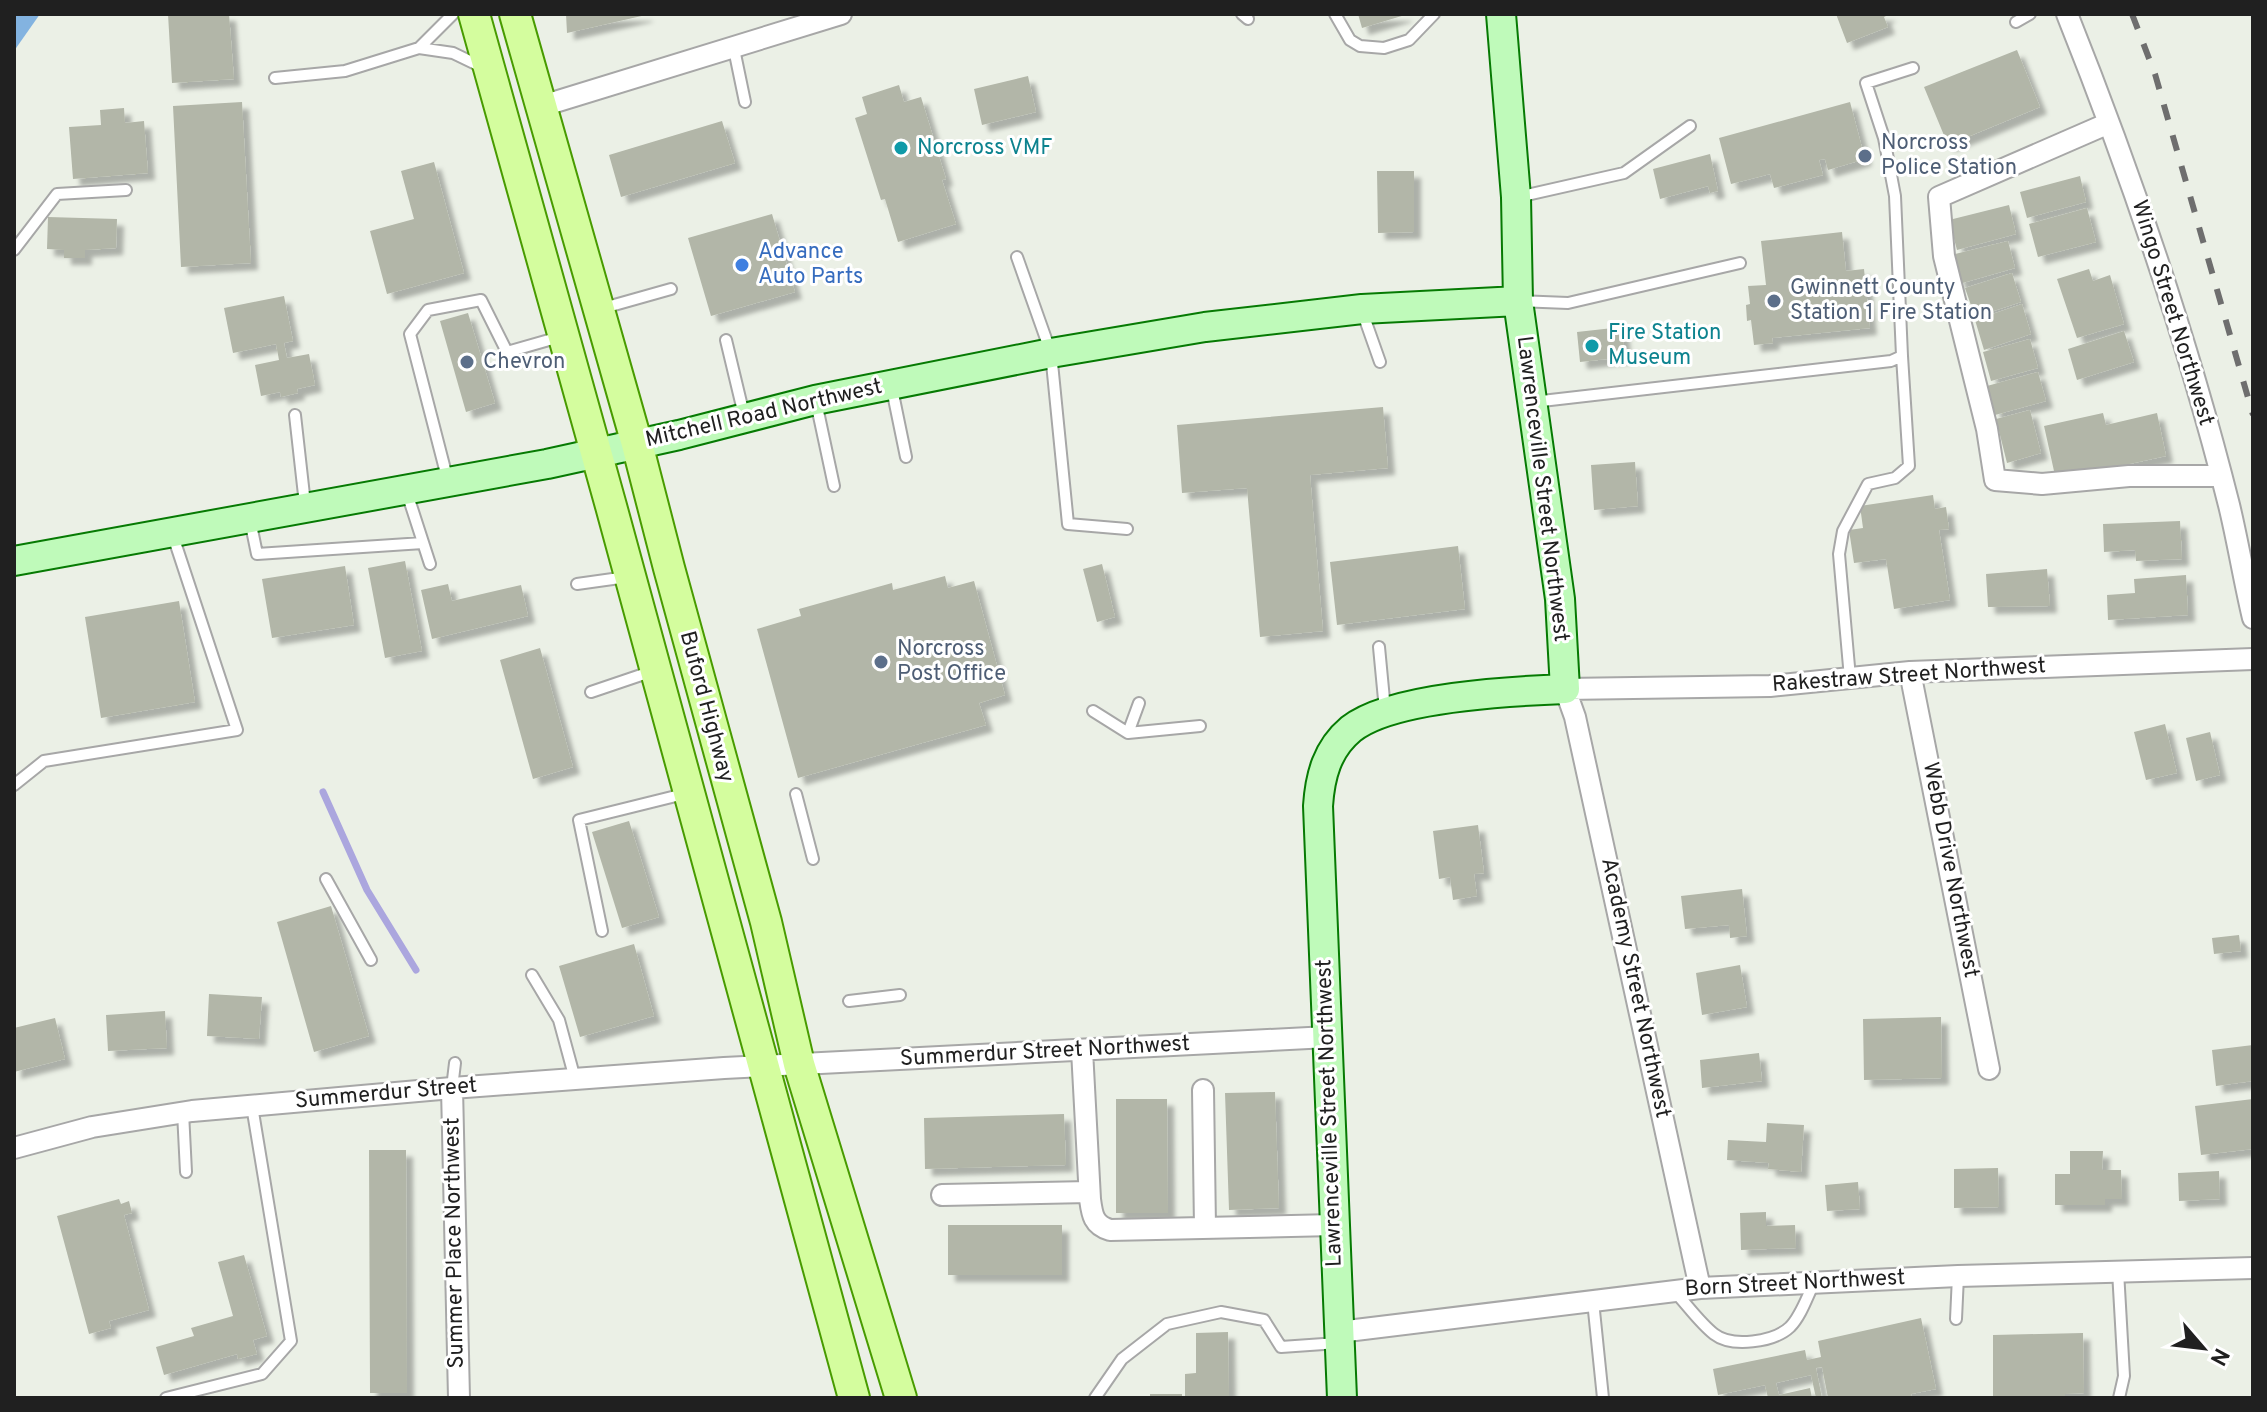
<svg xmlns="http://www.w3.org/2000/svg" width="2267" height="1412" viewBox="0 0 2267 1412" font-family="Overpass,sans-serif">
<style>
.pitch{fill:#83b3e0}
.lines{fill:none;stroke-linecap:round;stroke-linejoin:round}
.stream{stroke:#aba6de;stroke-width:7}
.building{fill:#b2b6a8;filter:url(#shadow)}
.lane-casing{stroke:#a7a7a7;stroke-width:14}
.street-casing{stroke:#a7a7a7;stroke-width:24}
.secondary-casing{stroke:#067a03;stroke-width:32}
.primary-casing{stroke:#489b00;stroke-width:34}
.lane{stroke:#fff;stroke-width:10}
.street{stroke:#fff;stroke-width:20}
.secondary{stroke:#bffaba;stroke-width:28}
.primary{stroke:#d4fd9e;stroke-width:30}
.rail{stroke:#6e6e6e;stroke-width:6;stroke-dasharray:16 16;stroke-linecap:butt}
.culture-dot{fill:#0f9aa8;stroke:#fff;stroke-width:3}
.service-dot{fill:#5c6f8a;stroke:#fff;stroke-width:3}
.shop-dot{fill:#3f7fe0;stroke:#fff;stroke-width:3}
.labels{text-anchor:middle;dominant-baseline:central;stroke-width:6;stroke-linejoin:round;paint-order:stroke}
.service-label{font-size:22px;fill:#4e5e75;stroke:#fff;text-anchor:start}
.culture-label{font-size:22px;fill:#0d838f;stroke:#fff;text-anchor:start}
.shop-label{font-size:22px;fill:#366cbe;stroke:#fff;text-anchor:start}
.street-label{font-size:22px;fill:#202020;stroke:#fff}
</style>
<defs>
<filter id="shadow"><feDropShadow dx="7" dy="7" stdDeviation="2" flood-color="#0004"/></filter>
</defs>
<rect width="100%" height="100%" fill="#ebf0e6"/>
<path class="pitch" d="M14,14H40L14,51Z"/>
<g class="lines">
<path class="stream" d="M323,792L367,890L416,970"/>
</g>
<path class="building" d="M168,14H229L234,79L172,83Z
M566,14H646V15L567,33Z
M1358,14H1405V15L1362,28Z
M1836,14H1890L1884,17L1888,27L1847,43Z
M2017,50L2040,107L1948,145L1924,87Z
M1028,76L1036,112L982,125L974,89Z
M899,85L904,102L921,97L946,179L942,180L956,224L898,242L885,199L881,200L855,118L867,114L862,97Z
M242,102L251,263L181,267L173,106Z
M1850,102L1865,159L1828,170L1825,159L1819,160L1823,175L1774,188L1770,174L1731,184L1719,138Z
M124,108L125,123L144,121L148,173L73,179L69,127L101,125L100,110Z
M722,121L735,163L621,197L609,155Z
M1710,154L1718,191L1710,193L1708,186L1660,199L1653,169Z
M434,162L464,273L387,294L370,231L414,219L401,171Z
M1377,171H1414V232L1378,233Z
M2080,176L2086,202L2027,218L2020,192Z
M2009,205L2016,234L1957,250L1949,220Z
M2087,208L2096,242L2038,257L2029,224Z
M772,214L795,292L711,316L688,238Z
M48,217L117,219L116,248L85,250V258H64V250L47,249Z
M1842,232L1846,271L1864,269L1870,328L1772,338L1773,343L1754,345L1751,320L1747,321L1746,305L1750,304L1748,286L1766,285L1761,241Z
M2008,241L2015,268L1959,284L1951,255Z
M2089,269L2093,281L2110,275L2124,324L2077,338L2057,279Z
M2012,273L2021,302L1975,317L1965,288Z
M284,296L293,341L284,343L287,358L309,354L315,385L297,389L298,393L281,397L280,392L261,396L255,365L279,360L276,344L233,353L224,308Z
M2022,304L2031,334L1984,350L1975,320Z
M468,313L495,403L466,412L440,321Z
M1622,327L1625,357L1580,362L1577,332Z
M2124,331L2134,362L2077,380L2068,349Z
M2030,339L2038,368L1991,381L1983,352Z
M2038,372L2046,401L1995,415L1987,386Z
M1383,407L1388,468L1310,475L1323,631L1260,637L1247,488L1182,493L1177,425Z
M2030,410L2041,453L2007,463L1996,419Z
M2103,413L2106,425L2157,413L2166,456L2056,480L2044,426Z
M1635,462L1638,506L1594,510L1591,465Z
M1933,495L1935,509L1946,507L1949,529L1939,530L1950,600L1894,609L1886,559L1854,563L1849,530L1863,528L1860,506Z
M2180,521L2182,559L2136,561L2135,550L2104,552L2103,524Z
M1458,546L1465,609L1337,625L1330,562Z
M405,561L422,651L385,658L368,568Z
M1102,564L1115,617L1097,622L1083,569Z
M345,566L354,625L272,638L262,579Z
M2047,569L2050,606L1988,607L1986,574Z
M2186,575L2188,615L2108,620L2107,595L2135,593L2134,579Z
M945,576L948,588L974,581L1005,695L979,703L986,725L798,778L757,629L801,616L799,609L892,583L893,590Z
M448,584L452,601L521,585L528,616L432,639L421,590Z
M179,601L195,702L101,718L85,617Z
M540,648L573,767L533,779L500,660Z
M2165,724L2177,773L2146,780L2134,732Z
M2210,732L2220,775L2196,781L2186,738Z
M629,821L659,917L622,928L592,832Z
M1478,825L1484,873L1474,874L1477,896L1453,900L1450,877L1439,879L1433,831Z
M1742,889L1747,936L1730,938L1729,925L1685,929L1681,896Z
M331,906L369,1036L314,1052L277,922Z
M2239,935L2241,951L2214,954L2212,938Z
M634,944L654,1016L580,1037L559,966Z
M1740,965L1747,1007L1702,1015L1696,973Z
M209,994L262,997L259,1039L207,1036Z
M165,1011L167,1048L108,1051L106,1015Z
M1941,1017L1942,1078L1864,1080L1863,1019Z
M55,1018L65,1059L14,1072V1028Z
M2253,1045V1081L2216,1086L2212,1050Z
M1759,1053L1762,1081L1702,1088L1700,1060Z
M1275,1092L1279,1208L1229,1210L1225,1093Z
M1116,1099H1167L1168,1213H1116Z
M2253,1099V1149L2201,1155L2195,1106Z
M1064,1114L1066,1165L925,1169L924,1118Z
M1767,1123L1804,1125L1801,1172L1768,1169L1769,1163L1727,1160L1728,1140L1766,1142Z
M369,1150H406L407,1393H370Z
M2070,1151H2103L2102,1170H2121L2122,1199H2105V1205H2055V1174H2070Z
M1998,1168L1999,1207L1954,1208V1169Z
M2219,1171L2220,1199L2179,1201L2178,1173Z
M1858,1182L1860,1209L1827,1211L1825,1185Z
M119,1199L121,1204L129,1201L132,1213L124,1215L149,1310L109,1321L111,1328L89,1334L57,1216Z
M1766,1212V1226L1795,1225L1796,1248L1741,1250L1740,1213Z
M948,1225H1062V1275H948Z
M244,1255L267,1336L253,1340L257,1354L238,1359L237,1354L164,1375L156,1347L194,1336L191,1328L233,1316L218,1262Z
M1921,1318L1936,1389L1911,1394L1912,1398H1828L1822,1367L1816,1368L1822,1398H1816L1811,1375L1776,1383L1779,1395L1810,1388L1812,1398H1768L1765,1385L1718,1395L1713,1369L1805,1350L1807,1360L1821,1357L1818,1341Z
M1228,1332L1229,1396H1185V1374L1196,1373V1333Z
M2083,1333L2084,1393L2065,1394V1398H1993V1335Z
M1150,1394H1182V1398H1150Z"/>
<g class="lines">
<defs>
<path id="lane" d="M1242,14L1248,19
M1335,14L1350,40L1360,46L1384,48L1409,40L1434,14
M2016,22L2030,14
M419,48L453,14
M734,49L745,102
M275,78L345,71L419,48L453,53L482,67
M1518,197L1624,173L1690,126
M14,250L57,194L126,190
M1017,257L1051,353L1068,524L1127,529
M1519,301L1568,303L1740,263
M600,309L671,289
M1362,311L1380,362
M726,340L744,415
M892,389L906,457
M816,402L834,486
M1533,402L1891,361L1902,356L1895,196L1884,138L1866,83L1913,68
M295,415L305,504
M448,481L410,334L428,310L481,300L507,352L563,336
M407,493L430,564
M250,520L257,554L423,543
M577,584L627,577
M1379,647L1385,710
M1850,678L1839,554L1843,531L1868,484L1895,478L1909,466L1902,356
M591,692L653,671
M1093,711L1128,733L1200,726
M1128,733L1139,703
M14,785L44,761L237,730L173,536
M796,794L813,859
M326,879L371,960
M602,931L579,820L684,794
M532,975L559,1020L575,1079
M849,1001L900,995
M452,1088L455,1063
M183,1112L186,1172
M2118,1271L2124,1376L2119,1398
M1676,1293C1688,1306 1700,1323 1714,1334C1732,1348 1774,1342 1790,1327C1801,1316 1807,1297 1814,1283
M1593,1301L1603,1398
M1956,1319L1958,1276
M166,1398L262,1374L291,1341L252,1106
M1095,1398L1122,1359L1167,1324L1221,1312L1264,1320L1281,1347L1338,1343"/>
<path id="street" d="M2067,14C2131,174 2187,338 2229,505C2238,542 2244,580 2253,618
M542,106L841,14
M2109,123L1939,197L1944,256L1987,429L1995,480L2042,484L2129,476H2221
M1910,672L1989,1069
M1082,1050L1090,1199C1092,1214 1093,1225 1110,1230L1334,1225
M452,1088L459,1398
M1203,1090L1205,1227
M14,1148L92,1127L192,1111L452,1088L724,1068L1328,1037
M942,1195L1089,1192
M1700,1288L1575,717L1565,689L1770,686L1910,672L2253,659
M1339,1332L1700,1288L1958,1276L2253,1268"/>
<path id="secondary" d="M14,561L547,464L679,435L815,400L1051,353L1205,327L1362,309L1518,301
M1342,1398L1318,806C1320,776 1327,749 1351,729C1391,697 1513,691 1565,689L1560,599L1518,301L1516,197L1501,14"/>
<path id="primary" d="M474,14L611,506L854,1398
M515,14L637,444L669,568L766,922L799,1064L901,1398"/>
</defs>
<use href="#lane" class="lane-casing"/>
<use href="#street" class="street-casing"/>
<use href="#secondary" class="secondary-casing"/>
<use href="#primary" class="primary-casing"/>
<use href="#lane" class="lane"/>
<use href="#street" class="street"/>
<use href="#secondary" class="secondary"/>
<use href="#primary" class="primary"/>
<path class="rail" d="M2132,14L2155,74L2253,415"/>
</g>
<g class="culture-dot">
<circle cx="901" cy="148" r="8"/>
<circle cx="1592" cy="346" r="8"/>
</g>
<g class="service-dot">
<circle cx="1865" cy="156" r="8"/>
<circle cx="1774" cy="301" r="8"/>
<circle cx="467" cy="362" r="8"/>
<circle cx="881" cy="662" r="8"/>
</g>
<circle class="shop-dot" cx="742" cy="265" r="8"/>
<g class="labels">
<g class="service-label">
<text x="1881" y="143">Norcross<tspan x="1881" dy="25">Police Station</tspan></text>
<text x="1790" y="288">Gwinnett County<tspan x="1790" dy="25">Station 1 Fire Station</tspan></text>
<text x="483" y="362">Chevron</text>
<text x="897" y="649">Norcross<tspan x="897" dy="25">Post Office</tspan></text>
</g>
<g class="culture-label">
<text x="917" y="148">Norcross VMF</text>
<text x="1608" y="333">Fire Station<tspan x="1608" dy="25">Museum</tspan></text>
</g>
<g class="shop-label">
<text x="758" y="252">Advance<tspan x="758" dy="25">Auto Parts</tspan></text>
</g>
<g class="street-label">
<text transform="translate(2172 313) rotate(73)">Wingo Street Northwest</text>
<text transform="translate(764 414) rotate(-13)">Mitchell Road Northwest</text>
<text transform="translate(1542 489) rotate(83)">Lawrenceville Street Northwest</text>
<text transform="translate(1909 676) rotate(-4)">Rakestraw Street Northwest</text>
<text transform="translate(706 707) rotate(75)">Buford Highway</text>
<text transform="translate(1950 870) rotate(79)">Webb Drive Northwest</text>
<text transform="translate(1635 988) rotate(78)">Academy Street Northwest</text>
<text transform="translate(1045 1052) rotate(-3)">Summerdur Street Northwest</text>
<text transform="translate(386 1094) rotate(-5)">Summerdur Street</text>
<text transform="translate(1330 1113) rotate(-92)">Lawrenceville Street Northwest</text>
<text transform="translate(455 1243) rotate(-91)">Summer Place Northwest</text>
<text transform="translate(1795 1284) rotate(-3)">Born Street Northwest</text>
</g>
</g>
<rect width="2267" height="1412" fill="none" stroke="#202020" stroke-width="32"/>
<g transform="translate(2203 1348) rotate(118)" stroke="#ffffff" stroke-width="6" paint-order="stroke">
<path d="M0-6L14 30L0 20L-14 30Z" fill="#202020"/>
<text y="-12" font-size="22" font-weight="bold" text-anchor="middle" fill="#202020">N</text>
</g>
</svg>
